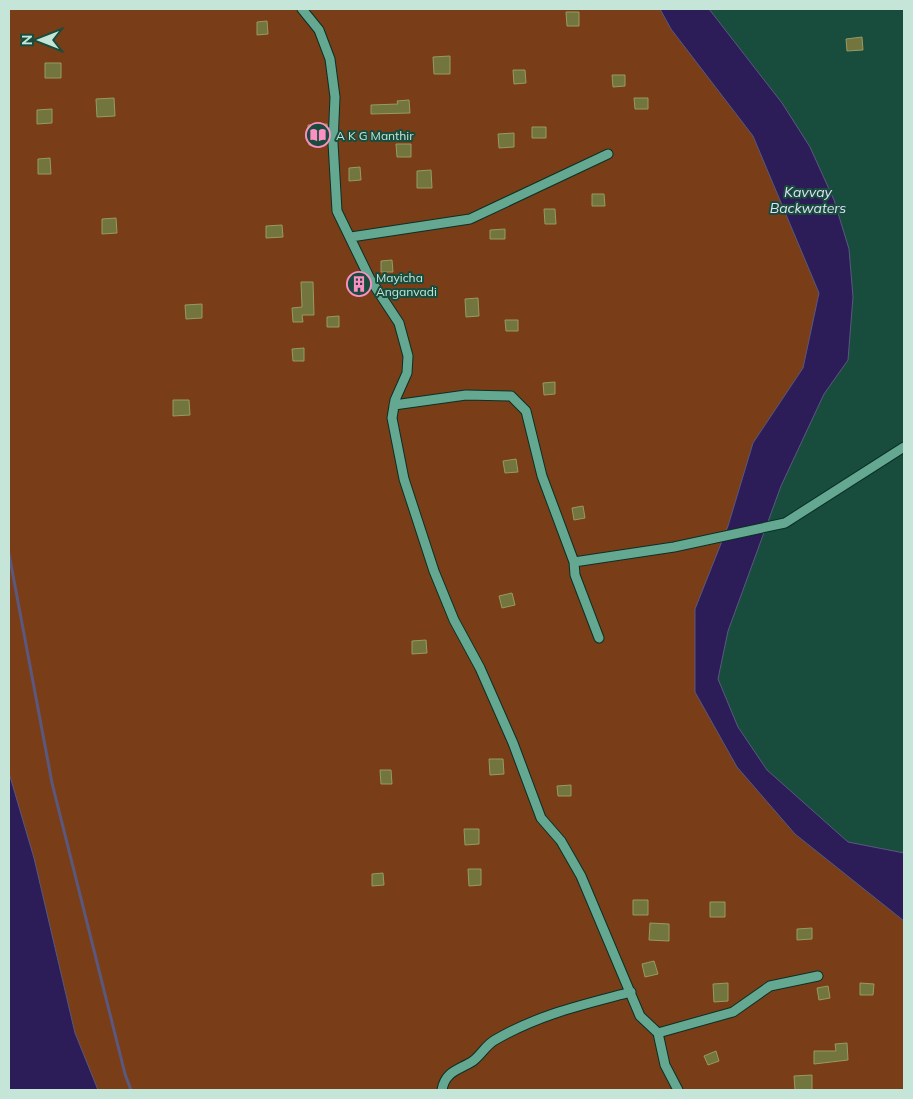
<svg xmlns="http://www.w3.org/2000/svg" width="913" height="1099" viewBox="0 0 913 1099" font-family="Mulish,sans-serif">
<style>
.green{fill:#793e17}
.water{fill:#2c1c58;stroke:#5a587f}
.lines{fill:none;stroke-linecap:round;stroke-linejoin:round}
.stream{stroke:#5a587f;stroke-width:3}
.building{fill:#73753e;stroke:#979a62}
.minor-casing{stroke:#0b3026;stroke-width:11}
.minor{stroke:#65a892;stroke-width:9}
.labels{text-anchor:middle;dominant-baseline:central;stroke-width:4;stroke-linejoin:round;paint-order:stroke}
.poi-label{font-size:12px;fill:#c5e5d9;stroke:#184d3e;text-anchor:start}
.water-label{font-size:14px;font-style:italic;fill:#e3e1f5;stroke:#184d3e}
</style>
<rect width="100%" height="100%" fill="#184d3e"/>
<path class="green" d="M9,9H660L671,29L753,136L819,293L803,368L753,443L728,526L695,692L795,834L904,921V1090H98L75,1033L34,858L9,773Z"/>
<path class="water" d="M660,9H709L782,103L810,147L834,200L849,249L853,297L848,360L824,394L781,486L728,631L718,679L738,727L767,770L848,842L904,853V921L795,834L737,767L695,692V609L728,526L753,443L803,368L819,293L753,136L671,29Z
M9,773L34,858L75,1033L98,1090H9Z"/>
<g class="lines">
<path class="stream" d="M9,554L52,783L125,1074L131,1090"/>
</g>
<path class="building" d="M566,12H579V26H567Z
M267,21L268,34L257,35V22Z
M862,37L863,50L847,51L846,39Z
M450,56V74H434L433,57Z
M45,63H61V78H45Z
M513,70H525L526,83L514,84Z
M612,75H625V86L613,87Z
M114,98L115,116L97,117L96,99Z
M634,98H648V109H635Z
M409,100L410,113L371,114V105L398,104L397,101Z
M52,109V123L37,124V110Z
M327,124V144L309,145L308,125Z
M532,127H546V138H532Z
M514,133V147L499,148L498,134Z
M396,144H411V157H397Z
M50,158L51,174H38V159Z
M360,167L361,180L349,181V168Z
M431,170L432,188H417V171Z
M592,194H604L605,206H592Z
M544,209H555L556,224H545Z
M116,218L117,233L102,234V219Z
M282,225L283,237L266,238V226Z
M505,229V239H490V230Z
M392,260L393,272H381V261Z
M360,274L368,288L358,294L350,280Z
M301,282H313L314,315H302L303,322H293L292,308L302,307Z
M478,298L479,316L466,317L465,299Z
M202,304V318L186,319L185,305Z
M339,316V327H327V317Z
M505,320H518V331H506Z
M304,348V361H293L292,349Z
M555,382V394L544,395L543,383Z
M173,400H189L190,415L173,416Z
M516,459L518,472L505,473L503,461Z
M583,506L585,518L574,520L572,508Z
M512,593L515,605L502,608L499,596Z
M426,640L427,653L412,654V641Z
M489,759H503L504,774L490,775Z
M380,770H391L392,784H381Z
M571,785V796H558L557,786Z
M464,829H479V844L465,845Z
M468,869H481V885L469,886Z
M383,873L384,885L372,886V874Z
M633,900H648V915H633Z
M710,902H725V917H710Z
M650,923L669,924V941L649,940Z
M812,928V939L797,940V929Z
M654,961L658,974L645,977L642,964Z
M728,983V1001L714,1002L713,984Z
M860,983L874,984L873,995H860Z
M828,986L830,998L819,1000L817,988Z
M847,1043L848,1060L814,1064V1051H836L835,1044Z
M716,1051L719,1061L708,1065L704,1056Z
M812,1075V1090H795L794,1076Z"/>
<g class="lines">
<defs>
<path id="minor" d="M302,9L319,30L330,59L335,97L333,143L337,211L370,279L399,323L408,356L407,373L395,400L392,418L404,479L434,571L454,620L480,668L513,743L541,818L561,841L581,876L640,1016L658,1033L665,1065L678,1090
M351,237L470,219L608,154
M394,405L466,395L511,396L526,411L542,476L574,562L575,575L599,638
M574,562L674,547L785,523L904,447
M658,1033L733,1012L770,986L818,976
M442,1090C445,1071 459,1070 473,1061C481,1055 486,1045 495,1040C540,1014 582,1005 631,992"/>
</defs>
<use href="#minor" class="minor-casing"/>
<use href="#minor" class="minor"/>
</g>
<defs>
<symbol id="library-ring" viewBox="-11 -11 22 22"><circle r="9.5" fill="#184d3e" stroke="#fc8fc3" stroke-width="1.5"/><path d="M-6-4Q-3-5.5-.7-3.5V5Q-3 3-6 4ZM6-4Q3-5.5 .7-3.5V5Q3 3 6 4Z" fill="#fc8fc3"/></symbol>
<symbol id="building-ring" viewBox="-11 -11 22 22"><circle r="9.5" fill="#184d3e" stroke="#fc8fc3" stroke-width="1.5"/><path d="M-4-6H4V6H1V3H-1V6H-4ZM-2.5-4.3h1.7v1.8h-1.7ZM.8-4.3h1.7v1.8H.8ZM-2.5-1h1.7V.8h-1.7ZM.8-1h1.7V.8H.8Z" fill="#fc8fc3"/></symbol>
</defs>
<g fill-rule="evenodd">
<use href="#library-ring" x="304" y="121" width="28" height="28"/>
<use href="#building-ring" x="345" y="270" width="28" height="28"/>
</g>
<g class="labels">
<g class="poi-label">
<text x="336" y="135">A K G Manthir</text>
<text x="376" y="277">Mayicha<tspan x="376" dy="14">Anganvadi</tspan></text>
</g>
<g class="water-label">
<text x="808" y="192">Kavvay<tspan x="808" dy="16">Backwaters</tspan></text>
</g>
</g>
<rect width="913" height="1099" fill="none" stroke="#c5e5d9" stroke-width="20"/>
<g transform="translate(40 40) rotate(270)" stroke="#184d3e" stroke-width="4" paint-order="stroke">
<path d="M0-4L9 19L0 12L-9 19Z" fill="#c5e5d9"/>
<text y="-8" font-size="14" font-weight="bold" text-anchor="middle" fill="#c5e5d9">N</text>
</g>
</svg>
